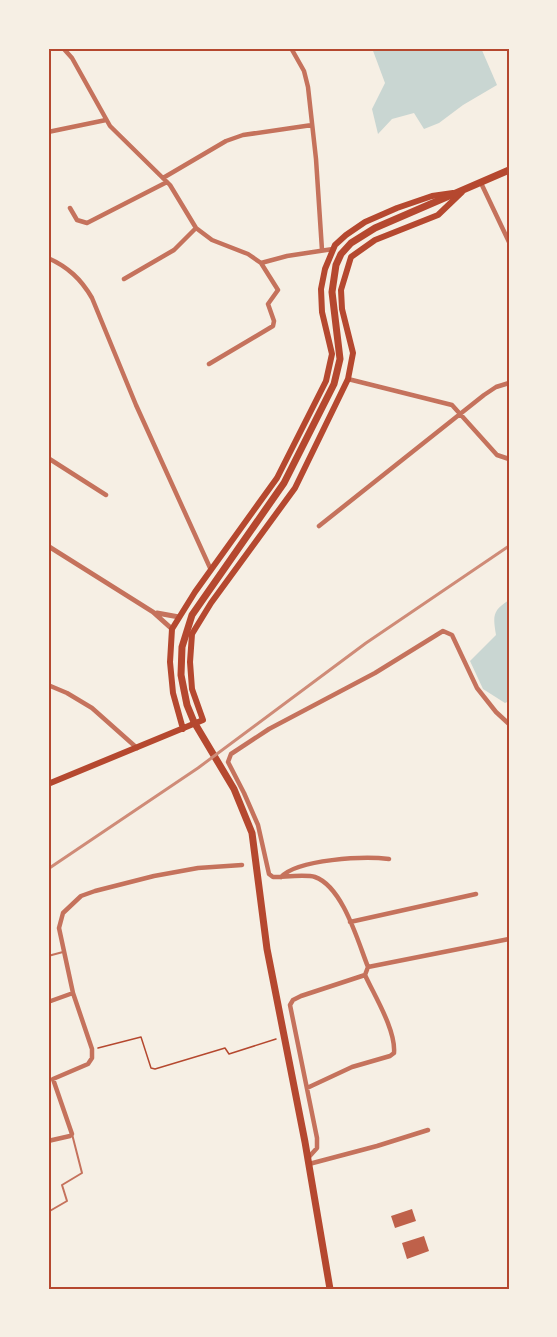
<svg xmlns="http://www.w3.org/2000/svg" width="557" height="1337" viewBox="0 0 557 1337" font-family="Roboto,sans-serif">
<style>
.water{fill:#c9d6d2}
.building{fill:#bf614a}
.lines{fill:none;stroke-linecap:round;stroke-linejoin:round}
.path{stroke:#b5482f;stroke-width:1.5}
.service{stroke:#c5725c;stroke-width:2}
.minor{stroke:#c5725c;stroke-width:4.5}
.tertiary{stroke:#c5725c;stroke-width:5}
.secondary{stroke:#b5482f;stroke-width:6}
.trunk{stroke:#b5482f;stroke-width:7}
.rail{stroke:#cf8b77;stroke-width:3}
.neatline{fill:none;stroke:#b5482f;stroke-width:2}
</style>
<rect width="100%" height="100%" fill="#f6efe4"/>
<path class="water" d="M372,48H481L497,85L463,105L439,123L424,129L414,113L392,119L378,134L372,109L385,83Z
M509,600V701L505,703L483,689L470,661L496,635C493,616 492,611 509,600Z"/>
<path class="building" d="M412,1209L416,1221L395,1228L391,1216Z
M424,1236L429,1251L407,1259L402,1243Z"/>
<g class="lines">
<path class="path" d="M98,1048L141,1037L151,1068L155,1069L225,1048L229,1054L276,1039"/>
<path class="service" d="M48,956L63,952
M48,1212L67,1201L62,1185L82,1173L72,1134"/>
<path class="minor" d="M63,48L72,58L110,126L170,185L196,228L212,240L248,254L261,263L287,256L333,249
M291,48L304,71L308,87L316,159L322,250
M48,132L106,120
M163,178L226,141L243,135L312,125
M481,183L509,242
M70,208L77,220L87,223L167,182
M48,258C68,267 81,279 92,298L136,405L211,570
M124,279L174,250L196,228
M209,364L273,326L274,321L268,304L278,290L261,263
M348,379L452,405L497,455L509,459
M48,458L106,495
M319,526L484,395L496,387L509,383
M48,685L67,693L92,708L137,748
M509,724L496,712L477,688L452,635L443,631L375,673L269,729L231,754L228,762L244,793L258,825L269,874L273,877C284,877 306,874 315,877C343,887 358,942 368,967L509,939
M281,877C298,859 364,856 389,859
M350,922L476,894
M48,1002L73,993
M307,1088L352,1067L390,1056L394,1053C396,1030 374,995 365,975
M48,1141L70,1136L72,1134L53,1079L88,1064L92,1058V1049L73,993L59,928L63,913L81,896L95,891L154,876L198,868L242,865
M308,1158L317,1148V1138L290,1005L293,1000L301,996L365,975L368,967
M309,1164L377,1146L428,1130"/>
<path class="tertiary" d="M48,546L153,612L172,629
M157,613L179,617"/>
<path class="secondary" d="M183,729L173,693L170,662L172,629L195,592L277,478L326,381L332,354L322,312L321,289L325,269L335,245L346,235L365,222L397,208L432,196L453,193
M48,784L203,720L192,689L190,662L192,634L211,603L295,488L348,379L353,353L342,309L341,290L351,257L375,240L438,215L462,192"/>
<path class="trunk" d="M330,1289L305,1142L267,949L252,833L234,789L194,722L187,705L181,675L182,647L192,615L284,483L334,384L340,359L332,292L336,265L341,254L351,243L375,228L509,170"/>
<path class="rail" d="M48,869L198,768L366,643L509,546"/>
</g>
<rect width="557" height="1337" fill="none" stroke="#f6efe4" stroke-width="99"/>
<rect x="50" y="50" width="458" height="1238" class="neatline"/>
</svg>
